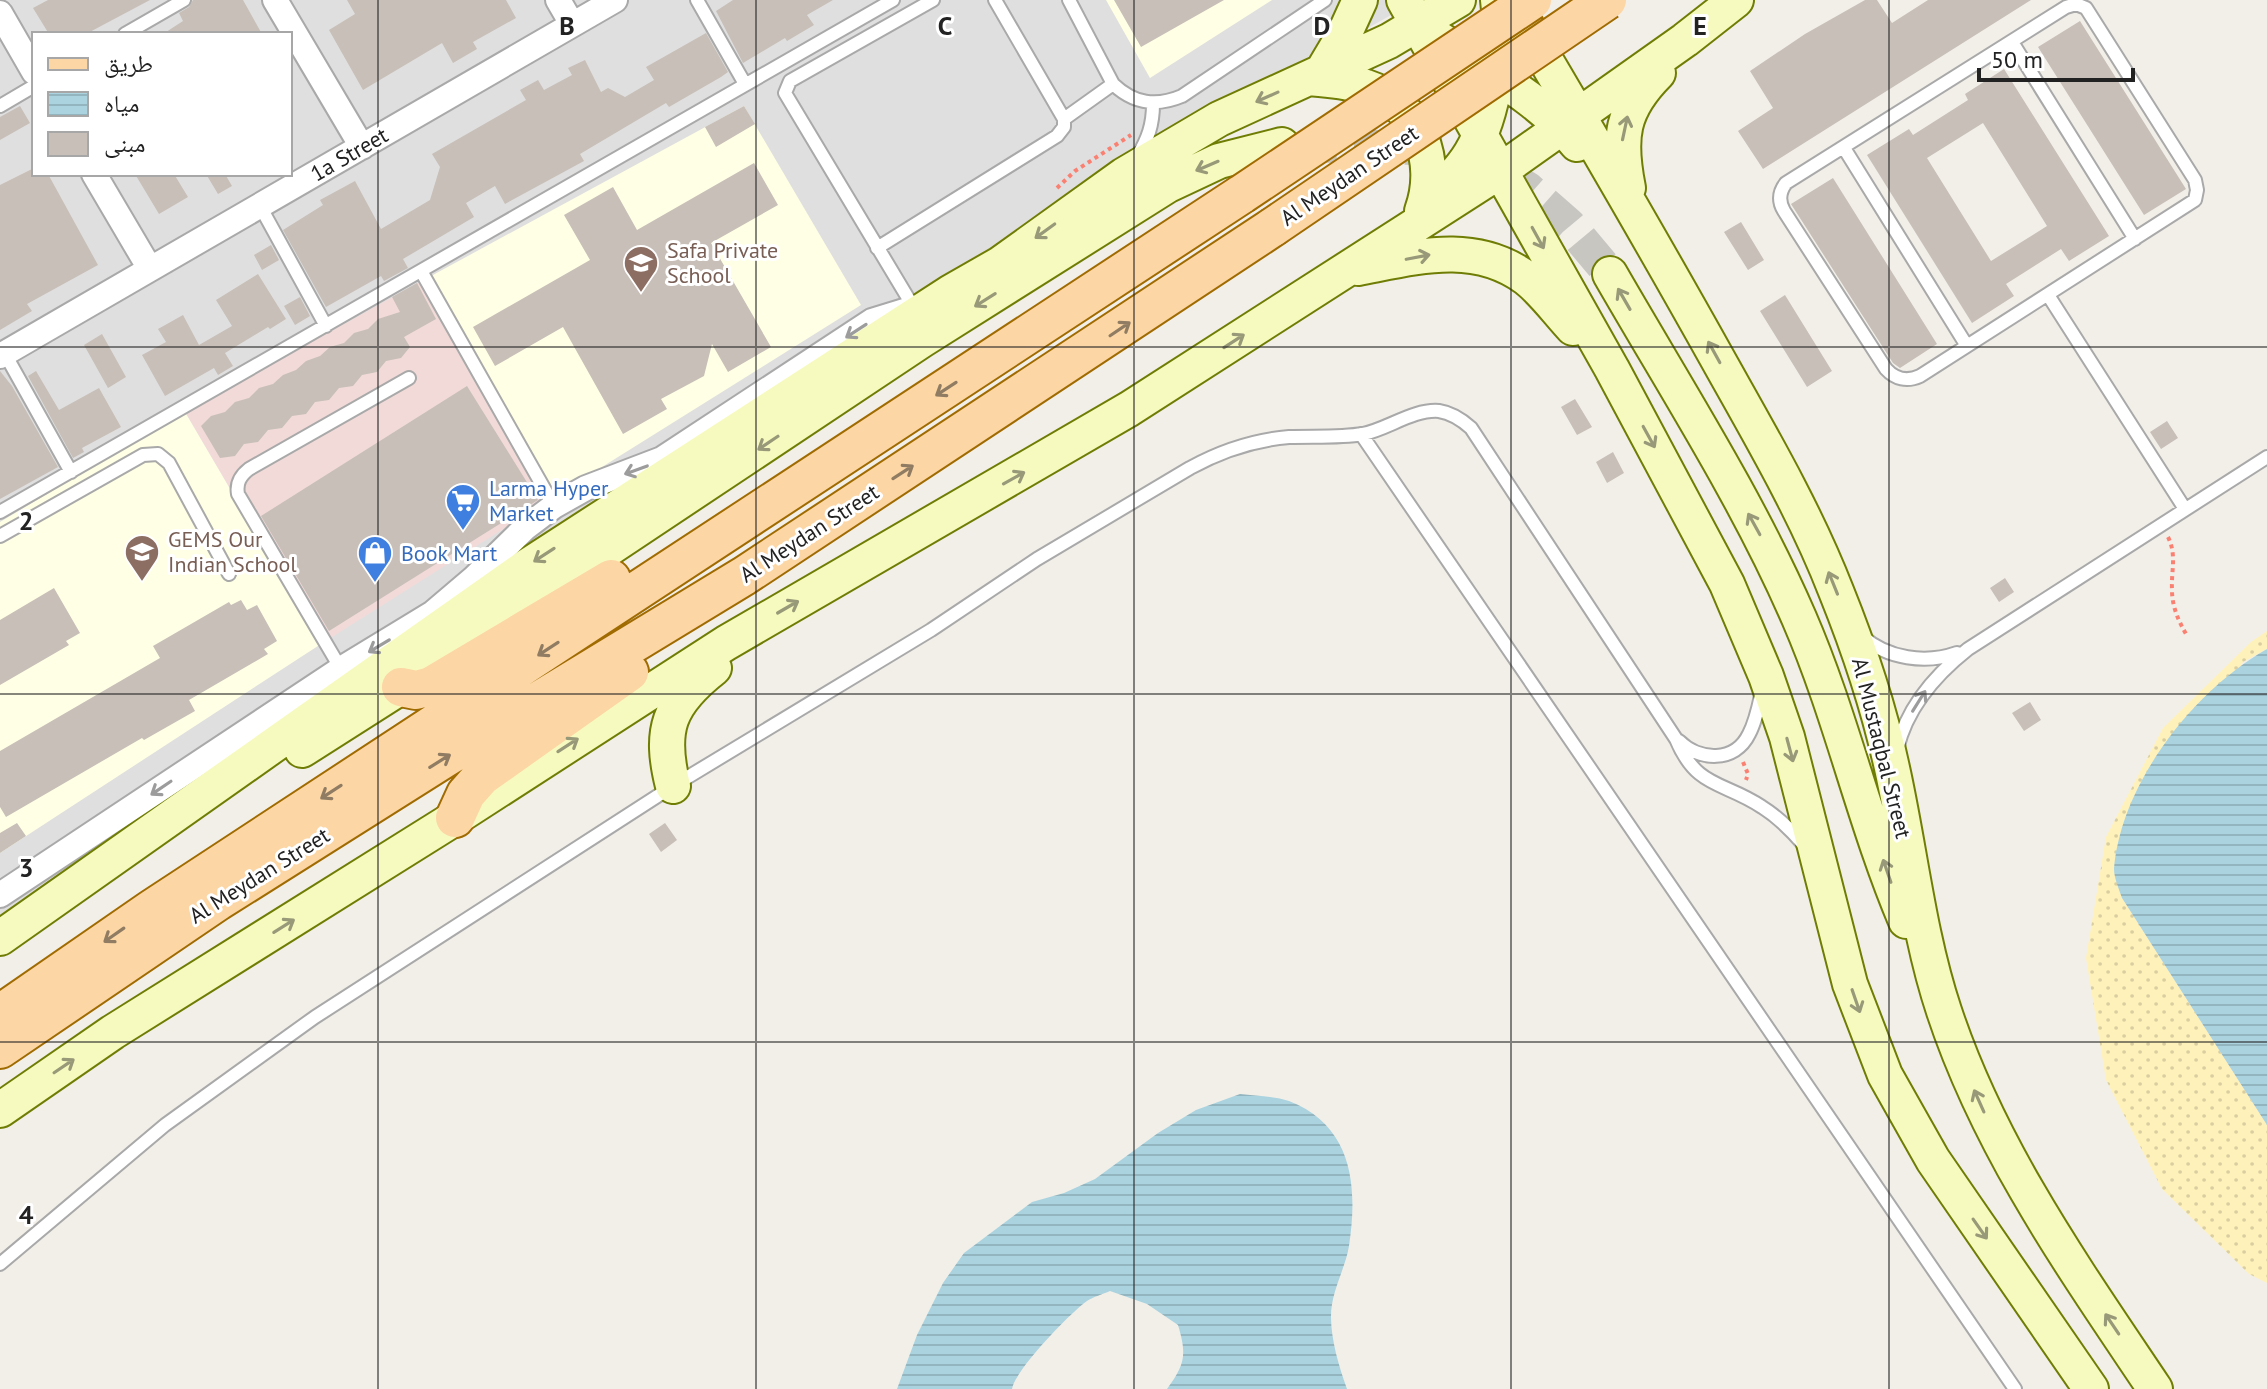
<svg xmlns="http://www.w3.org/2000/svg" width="2267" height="1389" viewBox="0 0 2267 1389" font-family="'PT Sans','Noto Naskh Arabic',sans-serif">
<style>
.residential{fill:#e0dfdf;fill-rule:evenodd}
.commercial{fill:#f2dad9}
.education{fill:#ffffe5}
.sand{fill:url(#sand-dots)}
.water{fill:url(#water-rules)}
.building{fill:#c7bfb8;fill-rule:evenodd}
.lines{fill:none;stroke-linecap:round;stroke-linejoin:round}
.secondary-tunnel{stroke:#c8c6c1;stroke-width:34;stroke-dasharray:34 17;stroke-linecap:butt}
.lane-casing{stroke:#a9a9a9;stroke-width:16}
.street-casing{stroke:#a9a9a9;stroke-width:28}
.secondary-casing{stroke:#707d05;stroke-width:38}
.primary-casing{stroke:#a06b00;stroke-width:42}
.path{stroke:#fa8072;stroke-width:4;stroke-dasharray:4 4;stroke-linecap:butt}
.lane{stroke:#fff;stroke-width:12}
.street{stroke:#fff;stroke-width:24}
.secondary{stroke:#f7fabf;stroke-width:34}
.primary{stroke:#fcd6a4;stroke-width:38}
.primary-bridge-casing{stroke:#a06b00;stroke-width:42;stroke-linecap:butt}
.primary-bridge{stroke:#fcd6a4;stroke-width:38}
.oneway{stroke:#979978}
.oneway2{stroke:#8f7c63}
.oneway3{stroke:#9c9c9c}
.grid{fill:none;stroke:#222;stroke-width:2;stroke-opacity:0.55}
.labels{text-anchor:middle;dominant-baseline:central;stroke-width:6;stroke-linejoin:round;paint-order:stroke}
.street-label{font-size:22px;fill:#222;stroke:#fff}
.education-label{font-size:22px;fill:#785e54;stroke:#fff;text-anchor:start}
.shop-label{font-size:22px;fill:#366cbe;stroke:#fff;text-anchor:start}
.grid-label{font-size:26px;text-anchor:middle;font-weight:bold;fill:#222;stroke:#fff;stroke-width:6;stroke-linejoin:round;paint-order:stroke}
</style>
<defs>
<pattern id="sand-dots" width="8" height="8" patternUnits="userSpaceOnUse" patternTransform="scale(2)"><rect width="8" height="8" fill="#fff1ba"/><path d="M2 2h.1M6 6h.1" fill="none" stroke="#dacea0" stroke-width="1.8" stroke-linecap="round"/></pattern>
<pattern id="water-rules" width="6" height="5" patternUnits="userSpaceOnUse" patternTransform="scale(2)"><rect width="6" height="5" fill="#aad3df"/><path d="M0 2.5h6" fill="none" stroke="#92b5bf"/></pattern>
</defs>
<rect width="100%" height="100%" fill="#f2efe9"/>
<path class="residential" d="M0,0H1418L1198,123L0,917ZM34,34H290V174H34Z"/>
<path class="commercial" d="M420,282L546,502L321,644L185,412Z"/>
<path class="education" d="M1106,0H1272L1150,78Z
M744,106L861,305L546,502L420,282Z
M185,412L321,644L0,853V522Z"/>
<path class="sand" d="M2267,631V649L2243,662L2122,898L2267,1125V1283L2249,1274L2162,1189L2106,1080L2086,958L2106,837L2163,728L2251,642Z"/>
<path class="water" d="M2267,649V1125L2122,898C2119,889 2114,878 2114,869C2121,783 2194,690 2267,649Z
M1240,1094C1255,1096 1274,1096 1289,1101C1353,1126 1358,1186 1349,1246C1345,1270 1331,1291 1331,1317C1331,1340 1339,1367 1347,1389H1167C1185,1364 1187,1355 1178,1325L1147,1304L1110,1291C1103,1294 1093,1297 1087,1301C1070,1313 1015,1370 1012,1389H897L917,1335L943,1283L964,1253L1032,1202L1064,1193L1095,1179L1158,1133L1196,1110Z"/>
<path class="building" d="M48,0H150L86,34H49L33,8Z
M193,0H243L262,34H163L183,21L179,13L189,7Z
M347,0H506L516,18L473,42L477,49L453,63L442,43L363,90L329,30L355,14Z
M733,0H833L807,15L814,25L787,41L785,38L743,63L716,11Z
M1114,0H1224L1141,47Z
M1865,0H1877L1892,23L1928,0H2031L1763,169L1738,131L1773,108L1750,71L1805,34Z
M2080,21L2186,189L2144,215L2038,47Z
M706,33L728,72L721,77L669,107L666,103L580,154L584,161L505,204L495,186L466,203L474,217L403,259L408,268L384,281L381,276L326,307L283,230L323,205L320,200L355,181L381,229L430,200L440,167L432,154L526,100L520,90L538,80L544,90L572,75L568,68L585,60L601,92L608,88L625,97L654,80L646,67Z
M2004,69L2109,236L2069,261L2061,249L2006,284L2014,296L1972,323L1867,155L1909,129L1913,135L1968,100L1965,94ZM1983,123L2047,226L1991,261L1927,158Z
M20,106L30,123L0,140V117Z
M744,106L755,124L716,147L705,127Z
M754,163L778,205L711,243L771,347L728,372L712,344L704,376L661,399L667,409L623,434L563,327L495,366L473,327L590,260L564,215L613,187L637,230Z
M34,168V174H48L98,265L27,304L32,311L0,330V185Z
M135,174H174L188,197L159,214Z
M206,174H225L232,186L218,194Z
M1833,178L1937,344L1900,368L1893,363L1791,204Z
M1741,222L1764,260L1748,270L1724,232Z
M271,245L279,260L262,270L254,255Z
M258,274L286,319L270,329L268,327L225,353L233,366L218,375L214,368L165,396L142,355L166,342L158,329L183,315L199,345L232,326L216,300Z
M417,283L436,319L404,337L410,347L401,358L386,361L377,372L362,375L353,386L339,388L329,400L315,402L306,414L292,416L282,428L268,430L258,442L244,444L235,456L220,458L201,426L211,416L225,412L235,402L249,398L259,388L273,384L283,375L296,370L306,361L320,356L330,347L344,343L354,333L368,329L378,319L400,312L392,297Z
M1785,295L1832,371L1807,387L1760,311Z
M300,297L310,316L295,325L284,306Z
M102,334L126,377L108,388L84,345Z
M0,371L12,386L58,467L0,499Z
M36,371L59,410L99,388L121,427L82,448L84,452L73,458L28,376Z
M467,386L538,500L329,631L261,516Z
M1575,399L1592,427L1577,435L1561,407Z
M2167,421L2178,438L2161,449L2150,432Z
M1613,452L1624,473L1607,483L1596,462Z
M2005,578L2014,592L1999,602L1990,588Z
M54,588L80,633L66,641L69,645L0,685V620Z
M241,600L247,610L257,605L277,641L264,649L268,654L189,700L195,711L144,740L142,738L6,817L0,807V751L160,658L153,646L229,602L231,605Z
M2030,702L2041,720L2024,731L2012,713Z
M17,823L26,836L0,853V833Z
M665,823L677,840L661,852L649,834Z"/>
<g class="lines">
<path class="secondary-tunnel" d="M1303,145L1416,148L1473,162L1527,188L1569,225L1610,274"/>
<defs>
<path id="lane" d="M697,0L745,84
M1069,0L1113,84C1134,104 1156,107 1182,96L1325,0
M2076,4L2086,8L2195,180L2197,190L2195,200L1920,376C1907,382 1895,379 1886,369L1784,211C1778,201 1779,192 1786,183L2066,7Z
M125,34L184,0
M2012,42L2135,239
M0,106L34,86
M1064,119L1113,84
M1844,148L1967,346
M1137,157C1148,139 1153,125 1153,104
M260,206L326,326
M877,248L1057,136L1064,127V119L995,0
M421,271L554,506
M2048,295L2185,509
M914,308L785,93L790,81L933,0
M5,354L71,472
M1361,434L2015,1389
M0,512L893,0
M0,536L143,455L158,454L169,463L229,574
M1862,636C1887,659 1926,664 1957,653
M341,669L238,494C236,483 240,476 249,469L409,378
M1679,741C1699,761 1735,763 1749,734C1756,721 1759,705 1762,691
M1897,749C1907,707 1935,675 1968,649L2267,457
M0,1264L165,1125L315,1017L673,786L931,630L1037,559L1190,468C1221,451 1254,440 1289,437C1313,436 1339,438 1363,434C1388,429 1413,409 1439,411C1452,413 1461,419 1471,428L1676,739C1697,789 1723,781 1762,807C1778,817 1792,831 1804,845"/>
<path id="street" d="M275,0L362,147
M558,0L572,24
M0,13L34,72
M94,174L150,269
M0,356L615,0
M0,895L341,669L433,613L473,579L525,528L554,506L586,488L662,459L872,321L911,309"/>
<path id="secondary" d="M1404,0L1612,369L1727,584L1766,676L1787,737L1850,984L1885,1075L1933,1160L2091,1389
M1510,0C1580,118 1649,236 1716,356C1759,433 1804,509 1836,591C1859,648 1879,708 1892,768C1910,849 1918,933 1944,1011C1990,1150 2074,1268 2155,1389
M1435,36C1483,69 1540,98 1577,144
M1322,72L1344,35L1360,0
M1310,78C1329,80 1349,81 1366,87C1419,104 1440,162 1422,211
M1628,188C1618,138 1621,110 1658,73
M1431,202C1444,185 1460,172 1471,153C1494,115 1504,44 1498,0
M1358,268C1416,257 1474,240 1526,278C1543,291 1558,312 1573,328
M1610,274C1675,387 1747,498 1799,618C1842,717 1864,822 1906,921
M302,750L401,687L922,340L1168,185L1219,161L1282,145
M673,786C659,730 668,704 714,668
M0,938L529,565L951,292L1000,264L1124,175L1219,119L1389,41L1458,0
M0,1110L113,1032L455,818L726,643L1129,409L1500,171L1685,40L1736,0"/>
<path id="primary" d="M401,687L416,690L431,686L611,579
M455,818L466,794L482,776L629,672
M0,1014L152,909L1242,194
M0,1049L218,901L448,756L744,576L1273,227"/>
</defs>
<use href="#lane" class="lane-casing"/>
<use href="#street" class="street-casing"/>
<use href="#secondary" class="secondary-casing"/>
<use href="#primary" class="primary-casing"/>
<path class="path" d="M1057,188L1075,171L1131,135
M2168,537C2177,555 2171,571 2172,590C2172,606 2178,620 2186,634
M1743,762L1748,774L1746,780"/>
<use href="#lane" class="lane"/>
<use href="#street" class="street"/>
<use href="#secondary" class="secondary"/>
<use href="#primary" class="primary"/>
<defs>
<path id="primary-bridge" d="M1242,194L1532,0
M1273,227L1607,0"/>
</defs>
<use href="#primary-bridge" class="primary-bridge-casing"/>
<use href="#primary-bridge" class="primary-bridge"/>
</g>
<defs><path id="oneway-shaft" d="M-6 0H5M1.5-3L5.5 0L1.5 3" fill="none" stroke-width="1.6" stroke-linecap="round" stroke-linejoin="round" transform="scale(2)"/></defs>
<g class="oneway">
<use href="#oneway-shaft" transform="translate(1267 97) rotate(156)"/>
<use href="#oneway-shaft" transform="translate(1625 128) rotate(-78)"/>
<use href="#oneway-shaft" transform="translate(1207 166) rotate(157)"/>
<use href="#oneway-shaft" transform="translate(1045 231) rotate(144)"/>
<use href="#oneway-shaft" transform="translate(1538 238) rotate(61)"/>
<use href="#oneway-shaft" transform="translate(1418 257) rotate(-11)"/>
<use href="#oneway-shaft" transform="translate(1624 299) rotate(-120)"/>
<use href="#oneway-shaft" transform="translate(985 300) rotate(148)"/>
<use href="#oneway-shaft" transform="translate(1234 341) rotate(-33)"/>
<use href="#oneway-shaft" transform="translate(1714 352) rotate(-119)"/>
<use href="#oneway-shaft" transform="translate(1649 437) rotate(61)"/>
<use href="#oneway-shaft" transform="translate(768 443) rotate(146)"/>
<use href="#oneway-shaft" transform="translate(1014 478) rotate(-29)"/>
<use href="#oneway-shaft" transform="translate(1754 524) rotate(-119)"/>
<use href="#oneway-shaft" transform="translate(544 555) rotate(147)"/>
<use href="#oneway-shaft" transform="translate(1833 583) rotate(-112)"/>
<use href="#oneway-shaft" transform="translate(788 607) rotate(-30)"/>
<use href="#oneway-shaft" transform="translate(568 745) rotate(-33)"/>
<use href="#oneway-shaft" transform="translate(1790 750) rotate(75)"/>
<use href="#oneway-shaft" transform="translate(1887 871) rotate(-109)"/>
<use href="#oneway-shaft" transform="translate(284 926) rotate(-32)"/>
<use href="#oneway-shaft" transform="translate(1856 1001) rotate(71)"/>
<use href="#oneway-shaft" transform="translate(64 1066) rotate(-34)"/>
<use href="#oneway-shaft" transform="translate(1979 1101) rotate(-114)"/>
<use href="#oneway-shaft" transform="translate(1980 1229) rotate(55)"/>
<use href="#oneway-shaft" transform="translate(2112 1324) rotate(-124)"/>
</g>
<g class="oneway2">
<use href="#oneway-shaft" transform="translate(1120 329) rotate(-34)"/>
<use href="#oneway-shaft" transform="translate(946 389) rotate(147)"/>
<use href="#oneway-shaft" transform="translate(903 472) rotate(-33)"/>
<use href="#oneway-shaft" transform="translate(548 649) rotate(147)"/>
<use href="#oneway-shaft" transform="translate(440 761) rotate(-32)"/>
<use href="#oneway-shaft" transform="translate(331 792) rotate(147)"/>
<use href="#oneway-shaft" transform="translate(114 935) rotate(145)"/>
</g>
<g class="oneway3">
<use href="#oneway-shaft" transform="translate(856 331) rotate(147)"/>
<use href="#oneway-shaft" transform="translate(636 470) rotate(160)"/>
<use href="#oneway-shaft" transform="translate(379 646) rotate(149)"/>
<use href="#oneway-shaft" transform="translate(1919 701) rotate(-58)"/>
<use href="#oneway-shaft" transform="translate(161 788) rotate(146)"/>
</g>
<path class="grid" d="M378,0V1389M756,0V1389M1134,0V1389M1511,0V1389M1889,0V1389M0,347H2267M0,694H2267M0,1042H2267"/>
<defs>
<symbol id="school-pin" viewBox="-11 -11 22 30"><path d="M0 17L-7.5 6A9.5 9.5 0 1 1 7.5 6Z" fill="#8d6e63" stroke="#fff"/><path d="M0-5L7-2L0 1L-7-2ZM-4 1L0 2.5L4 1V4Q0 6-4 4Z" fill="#fff"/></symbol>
<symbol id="supermarket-pin" viewBox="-11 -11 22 30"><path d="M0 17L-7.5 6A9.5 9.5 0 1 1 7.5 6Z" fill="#3f7fe0" stroke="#fff"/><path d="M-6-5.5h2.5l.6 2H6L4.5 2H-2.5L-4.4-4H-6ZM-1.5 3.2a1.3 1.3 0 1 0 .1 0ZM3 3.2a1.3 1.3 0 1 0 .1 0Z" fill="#fff"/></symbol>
<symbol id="shop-pin" viewBox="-11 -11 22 30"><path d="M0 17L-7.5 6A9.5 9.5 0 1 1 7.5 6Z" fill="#3f7fe0" stroke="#fff"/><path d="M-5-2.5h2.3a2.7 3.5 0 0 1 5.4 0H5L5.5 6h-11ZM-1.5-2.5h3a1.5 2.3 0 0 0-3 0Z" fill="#fff"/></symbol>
</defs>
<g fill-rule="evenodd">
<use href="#school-pin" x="621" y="243" width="40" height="54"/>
<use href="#supermarket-pin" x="443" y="481" width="40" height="54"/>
<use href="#school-pin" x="122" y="532" width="40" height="54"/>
<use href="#shop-pin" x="355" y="533" width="40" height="54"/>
</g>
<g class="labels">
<g class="street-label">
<text transform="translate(349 154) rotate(-30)">1a Street</text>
<text transform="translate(1349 175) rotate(-34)">Al Meydan Street</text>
<text transform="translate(809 533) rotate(-33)">Al Meydan Street</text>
<text transform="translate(1882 748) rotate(76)">Al Mustaqbal Street</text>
<text transform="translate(259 875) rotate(-32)">Al Meydan Street</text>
</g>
<g class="education-label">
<text x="667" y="250">Safa Private<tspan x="667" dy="25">School</tspan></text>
<text x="168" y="539">GEMS Our<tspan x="168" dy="25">Indian School</tspan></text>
</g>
<g class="shop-label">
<text x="489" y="488">Larma Hyper<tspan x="489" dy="25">Market</tspan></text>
<text x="401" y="553">Book Mart</text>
</g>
</g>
<g class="grid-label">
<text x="567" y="35">B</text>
<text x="945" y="35">C</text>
<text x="1322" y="35">D</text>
<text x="1700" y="35">E</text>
<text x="26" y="530">2</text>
<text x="26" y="877">3</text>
<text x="26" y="1224">4</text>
</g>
<rect x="32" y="32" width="260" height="144" fill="#ffffff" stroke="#a7a7a7" stroke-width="2"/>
<rect x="48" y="58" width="40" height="12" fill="#fcd6a4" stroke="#a7a7a7" stroke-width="2"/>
<text x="104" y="72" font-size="24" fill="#222222">طريق</text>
<rect x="48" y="92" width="40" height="24" fill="url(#water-rules)" stroke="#a7a7a7" stroke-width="2"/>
<text x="104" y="112" font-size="24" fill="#222222">مياه</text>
<rect x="48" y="132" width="40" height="24" fill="#c7bfb8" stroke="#a7a7a7" stroke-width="2"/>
<text x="104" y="152" font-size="24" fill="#222222">مبنى</text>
<path d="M1979 68v12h154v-12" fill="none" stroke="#222222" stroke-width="4"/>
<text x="1991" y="68" font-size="24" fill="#222222" stroke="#ffffff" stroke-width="6" paint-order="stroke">50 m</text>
</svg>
